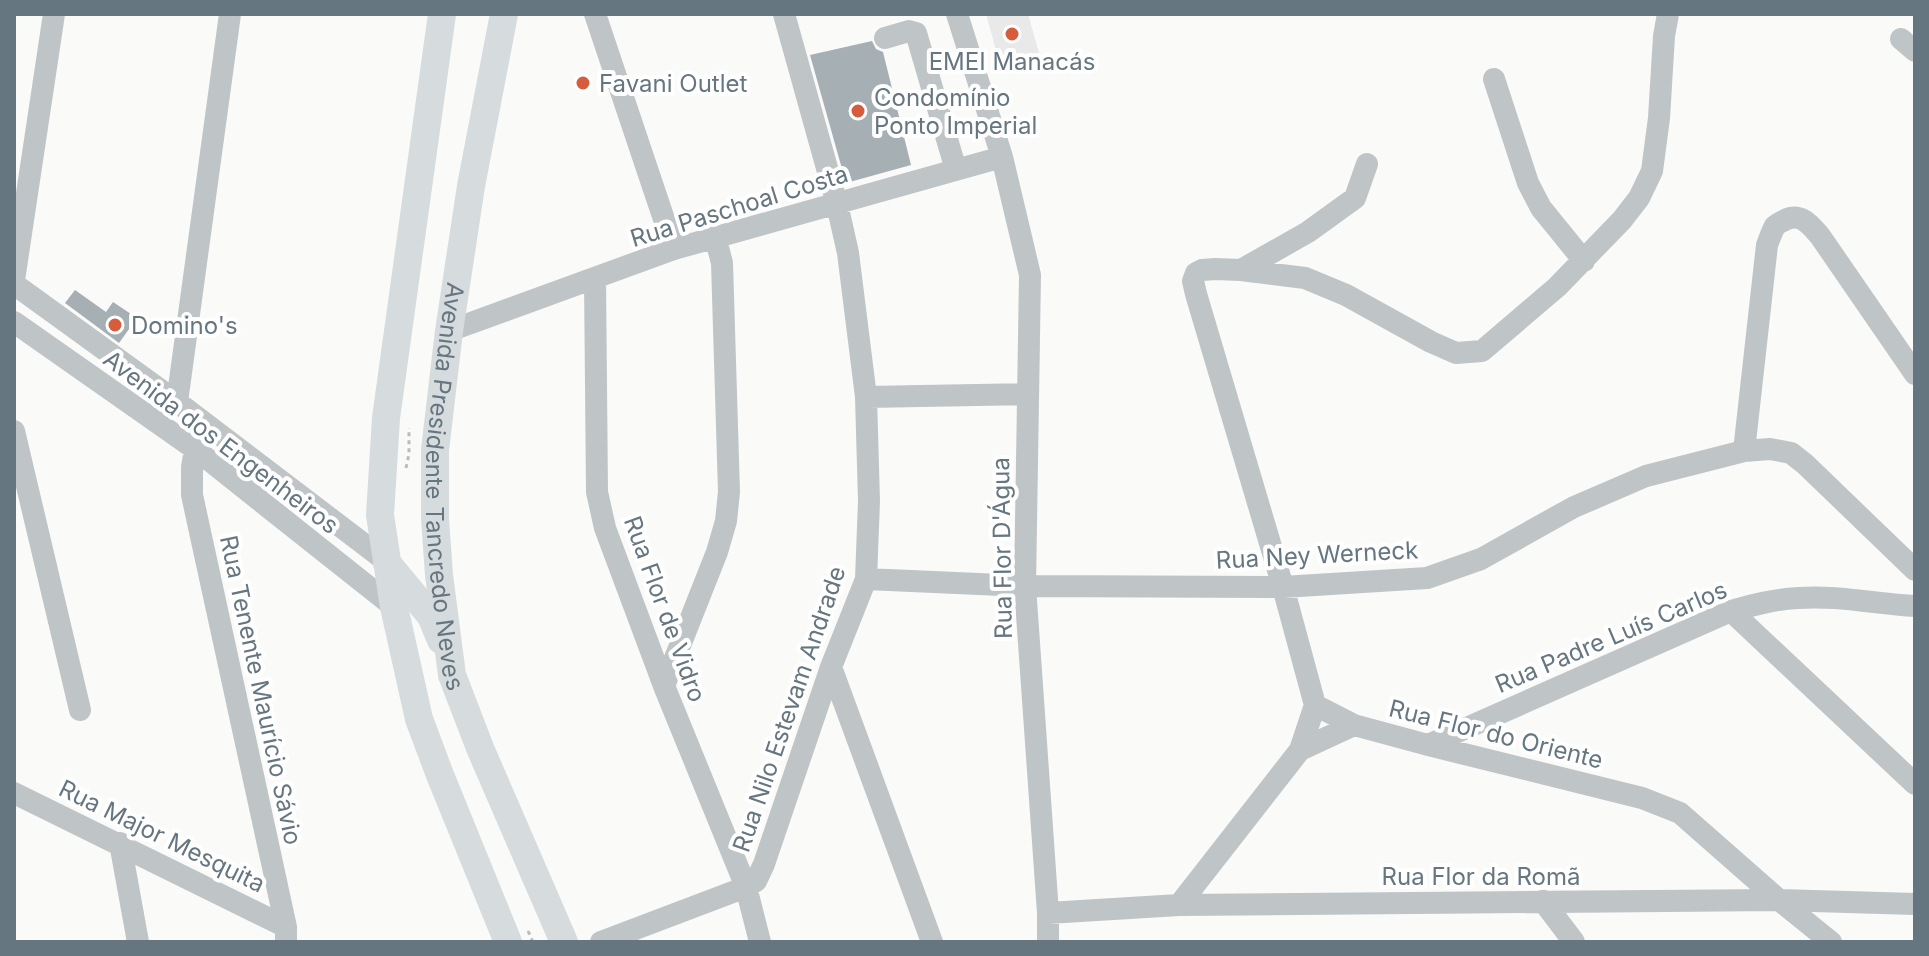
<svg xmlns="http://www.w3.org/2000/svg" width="1929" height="956" viewBox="0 0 1929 956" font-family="Inter,sans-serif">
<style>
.built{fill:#e8e9e8}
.building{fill:#a6afb4}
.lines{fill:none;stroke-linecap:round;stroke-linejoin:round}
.path{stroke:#babdc0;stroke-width:3;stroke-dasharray:4 4;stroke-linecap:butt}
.minor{stroke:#bfc4c7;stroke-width:22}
.major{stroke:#d6dbde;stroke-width:28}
.poi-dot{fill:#d55d3c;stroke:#fff;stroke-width:3}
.labels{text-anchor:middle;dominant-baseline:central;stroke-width:8;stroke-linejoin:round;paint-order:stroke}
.poi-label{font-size:24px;fill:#667680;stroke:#fff;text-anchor:start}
.street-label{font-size:24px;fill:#667680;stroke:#fff}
</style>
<rect width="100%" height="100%" fill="#fafaf8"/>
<path class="built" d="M986,14H1028L1039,53L999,61Z"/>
<path class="building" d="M872,41L876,49L883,52L911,165L846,183L810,55Z
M75,290L106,312L113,302L137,318L119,343L65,303Z"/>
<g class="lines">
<path class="path" d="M406,468L409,454V428
M528,931L533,942"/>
<path class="minor" d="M595,14L674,249
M957,14L1002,157L1030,275L1025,586L1048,913V942
M885,38L909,31L916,33L956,170
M1901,39L1915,51
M1494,79L1528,183L1541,208L1584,261
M1241,270L1308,232L1355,198L1367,164
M595,279L597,492L605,528L664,686L746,887L760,942
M14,280L54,14
M14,284L177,402L386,561
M14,322L195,449L394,607
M449,331L674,249L1002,157
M866,397L1028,394
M177,402L230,14
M14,431L80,710
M195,449L192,467V495L286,927V942
M1744,451L1767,245C1769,240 1772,231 1775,226C1776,225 1785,220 1787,219C1802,213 1811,226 1820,236L1915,374
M866,579L1025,586L1283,587L1427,578L1481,559L1574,507L1646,476L1744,451L1770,449L1791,453L1805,464L1915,570
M1731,611L1915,784
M831,667L932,942
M664,686L717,552L726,521L729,492L722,263L715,236
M1315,705L1354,725L1428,745L1642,798L1680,813L1779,900L1831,942
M1428,745L1731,611C1753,605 1775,599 1798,598C1837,595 1876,604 1915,606
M1300,750L1315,705L1283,587L1196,294L1193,281L1196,273L1202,270L1215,269L1241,270L1305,278L1346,295L1431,342L1456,353L1482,351L1557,287L1622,220L1639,198L1652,171L1659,118L1664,36L1668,14
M14,793L286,927
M120,843L138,942
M1543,901L1574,942
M1179,905L1300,750L1354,725
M1048,913L1179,905L1779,900L1915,904
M601,942L746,887L756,881L764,864L831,667L866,579L869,501L866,397L848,253L837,204L784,14"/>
<g class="major">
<path d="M442,14L386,418L380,515L394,607L419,719L440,775L508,942"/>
<path id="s1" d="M504,14L471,186L449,331L435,450V519L439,575L452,675L480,748L564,942"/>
<path d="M387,563L431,616L441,640"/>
</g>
</g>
<g class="poi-dot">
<circle cx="1012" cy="34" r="8"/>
<circle cx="583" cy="83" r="8"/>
<circle cx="858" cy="111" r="8"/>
<circle cx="115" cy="325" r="8"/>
</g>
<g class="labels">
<g class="poi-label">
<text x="1012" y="61" text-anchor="middle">EMEI Manacás</text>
<text x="599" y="83">Favani Outlet</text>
<text x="874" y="97">Condomínio<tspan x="874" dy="28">Ponto Imperial</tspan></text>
<text x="131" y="325">Domino's</text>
</g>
<g class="street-label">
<text transform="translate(739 206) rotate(-17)">Rua Paschoal Costa</text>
<text transform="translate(221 442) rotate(37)">Avenida dos Engenheiros</text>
<text stroke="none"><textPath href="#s1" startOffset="478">Avenida Presidente Tancredo Neves</textPath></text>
<text transform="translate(1002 548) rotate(-91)">Rua Flor D'Água</text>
<text transform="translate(1317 555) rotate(-3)">Rua Ney Werneck</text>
<text transform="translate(665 609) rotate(70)">Rua Flor de Vidro</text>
<text transform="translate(1611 637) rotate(-23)">Rua Padre Luís Carlos</text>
<text transform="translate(261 690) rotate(78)">Rua Tenente Maurício Sávio</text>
<text transform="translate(789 709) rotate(-71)">Rua Nilo Estevam Andrade</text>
<text transform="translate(1496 734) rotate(14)">Rua Flor do Oriente</text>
<text transform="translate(162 836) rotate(26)">Rua Major Mesquita</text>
<text x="1481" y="876">Rua Flor da Romã</text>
</g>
</g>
<rect width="1929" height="956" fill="none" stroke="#667680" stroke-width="32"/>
</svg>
